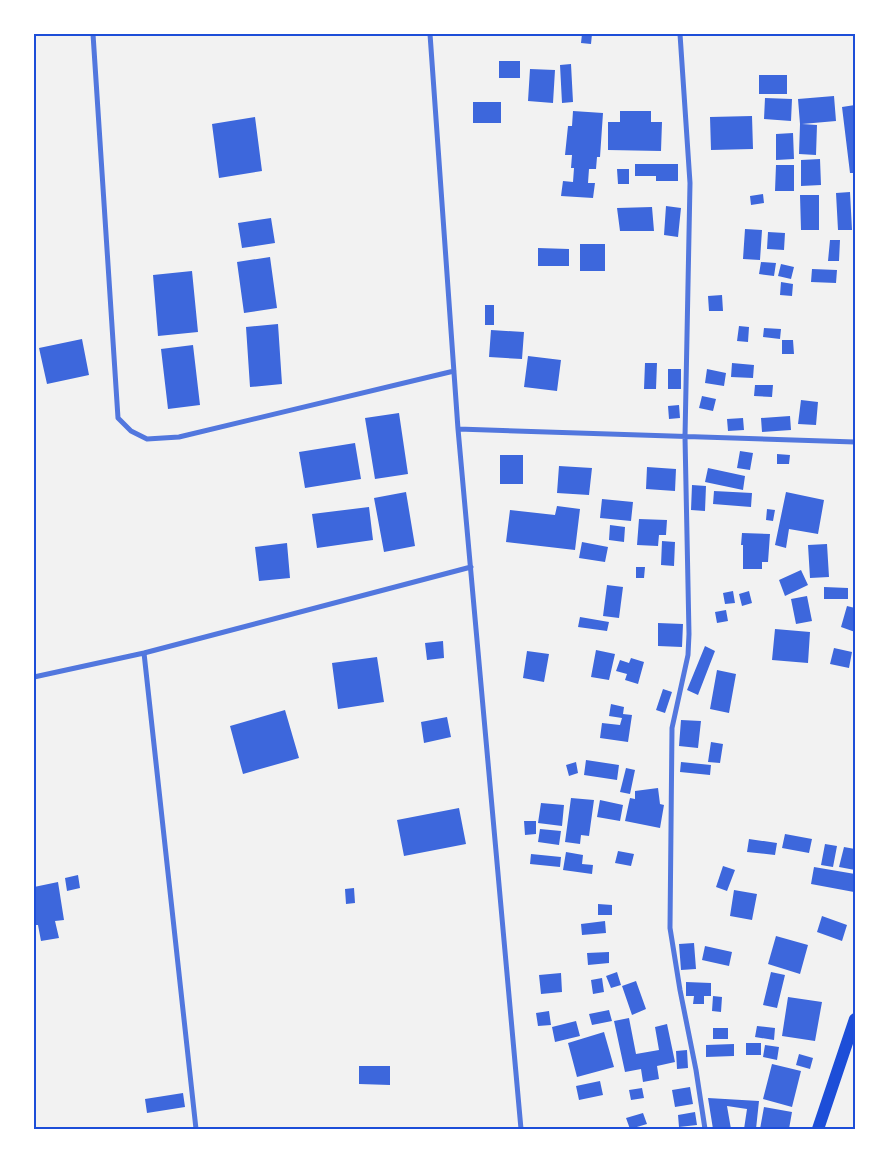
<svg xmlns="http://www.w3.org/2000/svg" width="889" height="1163" viewBox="0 0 889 1163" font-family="'Roboto Serif',serif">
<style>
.building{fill:#3d67dc}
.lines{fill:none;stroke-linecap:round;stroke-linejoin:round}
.minor{stroke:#5277de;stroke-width:5}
.primary{stroke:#1d4ed8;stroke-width:12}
.neatline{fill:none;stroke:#1d4ed8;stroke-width:2}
</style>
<rect width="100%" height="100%" fill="#f2f2f2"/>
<path class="building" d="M582,34H592L591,44L581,43Z
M499,61H520V78H499Z
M571,64L573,102L562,103L560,65Z
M530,69L555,70L553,103L528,101Z
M759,75H787V94H759Z
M834,96L836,121L802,124L817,125L816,155L799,154L800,124L798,99Z
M765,98L792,99L791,121L764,119Z
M473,102H501V123H473Z
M855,105V173H850L842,107Z
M573,111L603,113L600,157H597L596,169H589L588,183H595L593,198L561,196L563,181L573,182L574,168H571L572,155H565L568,126H572Z
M620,111H651V122H662L661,151L608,150V122H620Z
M752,116L753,149L711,150L710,117Z
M255,117L262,171L219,178L212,124Z
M793,133L794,159L776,160V134Z
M820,159L821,185L801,186V160Z
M635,164H678V181H656V176H635Z
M776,165H794V191H775Z
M617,169H629V184H618Z
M850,192L852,230H838L836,193Z
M763,194L764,203L751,205L750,196Z
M800,195H819V230H801Z
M666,206L681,208L678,237L664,235Z
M652,207L654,231H620L617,208Z
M271,218L275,243L242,248L238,223Z
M745,229L762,230L760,260L743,259Z
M768,232L785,233L784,250L767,249Z
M830,240H840L839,261H828Z
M580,244H605V271H580Z
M538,248L569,249V266H538Z
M270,257L277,308L244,313L237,262Z
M761,262L776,263L774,276L759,274Z
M781,264L794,267L791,279L778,276Z
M812,269L837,270L836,283L811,282Z
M192,271L198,332L158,336L153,275Z
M781,282L793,284L792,296L780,295Z
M722,295L723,311H709L708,296Z
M485,305H494V325H485Z
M278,324L282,384L250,387L246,327Z
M739,326L749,327L748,342L737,341Z
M764,328L781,329L780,339L763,337Z
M491,330L524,332L522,359L489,357Z
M82,339L89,375L47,384L39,348Z
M782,340H793L794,354H782Z
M193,345L200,405L168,409L161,349Z
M528,356L561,360L557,391L524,387Z
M645,363H657L656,389H644Z
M732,363L754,365L753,378L731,377Z
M668,369H681V389H668Z
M707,369L726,373L724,386L705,383Z
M755,385H773L772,397L754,396Z
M702,396L716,399L713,411L699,408Z
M801,400L818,402L816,425L798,424Z
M679,405L680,418L669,419L668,406Z
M399,413L408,474L375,479L365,418Z
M790,416L791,430L762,432L761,418Z
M743,418L744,430L728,431L727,419Z
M355,443L361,479L305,488L299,452Z
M740,451L753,453L750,470L737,468Z
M777,454L790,455L789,464H777Z
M500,455H523V484H500Z
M559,466L592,468L589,495L557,493Z
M647,467L676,469L675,491L646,489Z
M708,468L745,476L743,490L705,482Z
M692,485L706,486L705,511L691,510Z
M714,491L752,493L751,507L713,504Z
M406,492L415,546L384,552L374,498Z
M786,492L824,500L818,534L789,529L786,548L775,545Z
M602,499L633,502L631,521L600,518Z
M557,506L580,509L575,550L506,542L510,510L555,515Z
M369,507L373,540L317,548L312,514Z
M767,509L775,510L773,521L766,520Z
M639,519L667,520L666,535H659L658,546L637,545Z
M610,525L625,527L624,542L609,540Z
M742,533L770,534L768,562H762V569H743V545H741Z
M662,541L675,542L674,566L661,565Z
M582,542L608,547L605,562L579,558Z
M287,543L290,578L259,581L255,547Z
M827,544L829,577L810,578L808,545Z
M636,567H645L644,578H636Z
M801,570L808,585L785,596L779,580Z
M607,585L623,587L619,618L603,616Z
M824,587L848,588V599H824Z
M733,591L735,603L725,604L723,593Z
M749,591L752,603L742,606L739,594Z
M807,596L812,621L796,624L791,599Z
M847,606L855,608V632L841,627Z
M726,610L728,621L717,623L715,612Z
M580,617L609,622L607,631L578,627Z
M658,623L683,624L682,647L658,646Z
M775,629L810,632L808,663L772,660Z
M443,641L444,658L427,660L425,643Z
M705,646L715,651L698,695L687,690Z
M834,648L852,652L849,668L830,664Z
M596,650L615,654L609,680L591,677Z
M527,651L549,654L544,682L523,678Z
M377,657L384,702L338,709L332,663Z
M631,658L644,662L638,684L625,680L627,674L616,671L620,660L629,663Z
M717,670L736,674L729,713L710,709Z
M663,689L672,692L665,713L656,710Z
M611,704L624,707L623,714L632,715L628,742L600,738L602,723L620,725L622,718L609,716Z
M285,710L299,758L243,774L230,726Z
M447,717L451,737L424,743L421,722Z
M681,720L701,721L698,748L679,746Z
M711,742L723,744L720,763L708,762Z
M586,760L619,765L617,780L584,775Z
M576,762L578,773L569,776L566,765Z
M681,762L711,765L710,775L680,772Z
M626,768L635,770L630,794L620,792Z
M658,788L660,804L664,805L660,828L625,821L630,798L635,799V791Z
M571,798L594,800L589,836L581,835L580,844L565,842Z
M600,800L623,805L620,821L597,817Z
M541,803L564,805L562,826L538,823Z
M459,808L466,844L404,856L397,820Z
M524,821H536V834L525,835Z
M540,829L561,831L559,845L538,842Z
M785,834L812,839L809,853L782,848Z
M749,839L777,843L775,855L747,852Z
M825,844L837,846L833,867L821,865Z
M844,847L855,849V870L839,867Z
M618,851L634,854L631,866L615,863Z
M566,852L583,855L582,864L593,865L592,874L563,870Z
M531,854L561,857L560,867L530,864Z
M723,866L735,870L727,891L716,887Z
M814,867L855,874L854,892L811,884Z
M78,875L80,888L67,891L65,878Z
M58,882L64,920L55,921L59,938L41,941L38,925H34V887Z
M354,888L355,903L346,904L345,889Z
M734,890L757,894L752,920L730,916Z
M598,904L612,905V915H598Z
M822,916L847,925L842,941L817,932Z
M605,921L606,933L582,935L581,924Z
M776,936L808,945L800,974L768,964Z
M694,943L696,969L681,970L679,944Z
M705,946L732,952L729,966L702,960Z
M609,952V963L588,965L587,953Z
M617,972L621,985L611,988L606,976Z
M771,972L785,975L777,1008L763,1005Z
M561,973L562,992L541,994L539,975Z
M602,978L604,992L593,994L591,980Z
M636,981L646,1009L632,1015L622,986Z
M686,982L711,983V996H704V1004H693L694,996H686Z
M713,996L722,997L721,1012L712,1011Z
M788,997L822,1002L815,1041L782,1036Z
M609,1010L612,1021L592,1025L589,1014Z
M549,1011L551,1025L538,1026L536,1013Z
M629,1018L636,1054L659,1050L655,1027L667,1024L675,1062L657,1066L659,1079L643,1082L641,1069L625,1072L614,1021Z
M576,1021L580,1036L555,1042L552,1027Z
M757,1026L775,1028L774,1040L755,1037Z
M713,1028H728V1039H713Z
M604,1032L614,1067L577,1077L568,1043Z
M746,1043H761V1055H746Z
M734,1044V1056L706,1057V1045Z
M765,1045L779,1047L777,1060L763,1057Z
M687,1050L688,1068L677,1069L676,1051Z
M799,1054L813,1058L810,1069L796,1065Z
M772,1064L801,1071L792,1107L763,1099Z
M359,1066H390V1085L359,1084Z
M600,1081L603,1095L579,1100L576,1086Z
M690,1087L693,1104L675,1107L672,1090Z
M642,1088L644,1098L631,1100L629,1090Z
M183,1093L185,1107L147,1113L145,1099Z
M708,1098L759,1101L756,1129H744L747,1109L727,1106L731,1129H713Z
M764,1107L792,1112L789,1129H760Z
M695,1112L697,1125L679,1127L678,1115Z
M643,1113L647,1124L630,1129L626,1118Z"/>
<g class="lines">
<path class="minor" d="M93,34L118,418L131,431L147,439L179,437L454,371
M430,34L458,429L521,1129
M680,34L690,183L685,437L689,634L688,655L672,728L670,928L680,990L696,1070L705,1129
M458,429L855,442
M144,653L196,1129
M34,677L144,653L471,567"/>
<path class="primary" d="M818,1129L855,1019"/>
</g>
<rect width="889" height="1163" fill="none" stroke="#ffffff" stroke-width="70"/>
<rect x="35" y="35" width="819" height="1093" class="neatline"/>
</svg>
